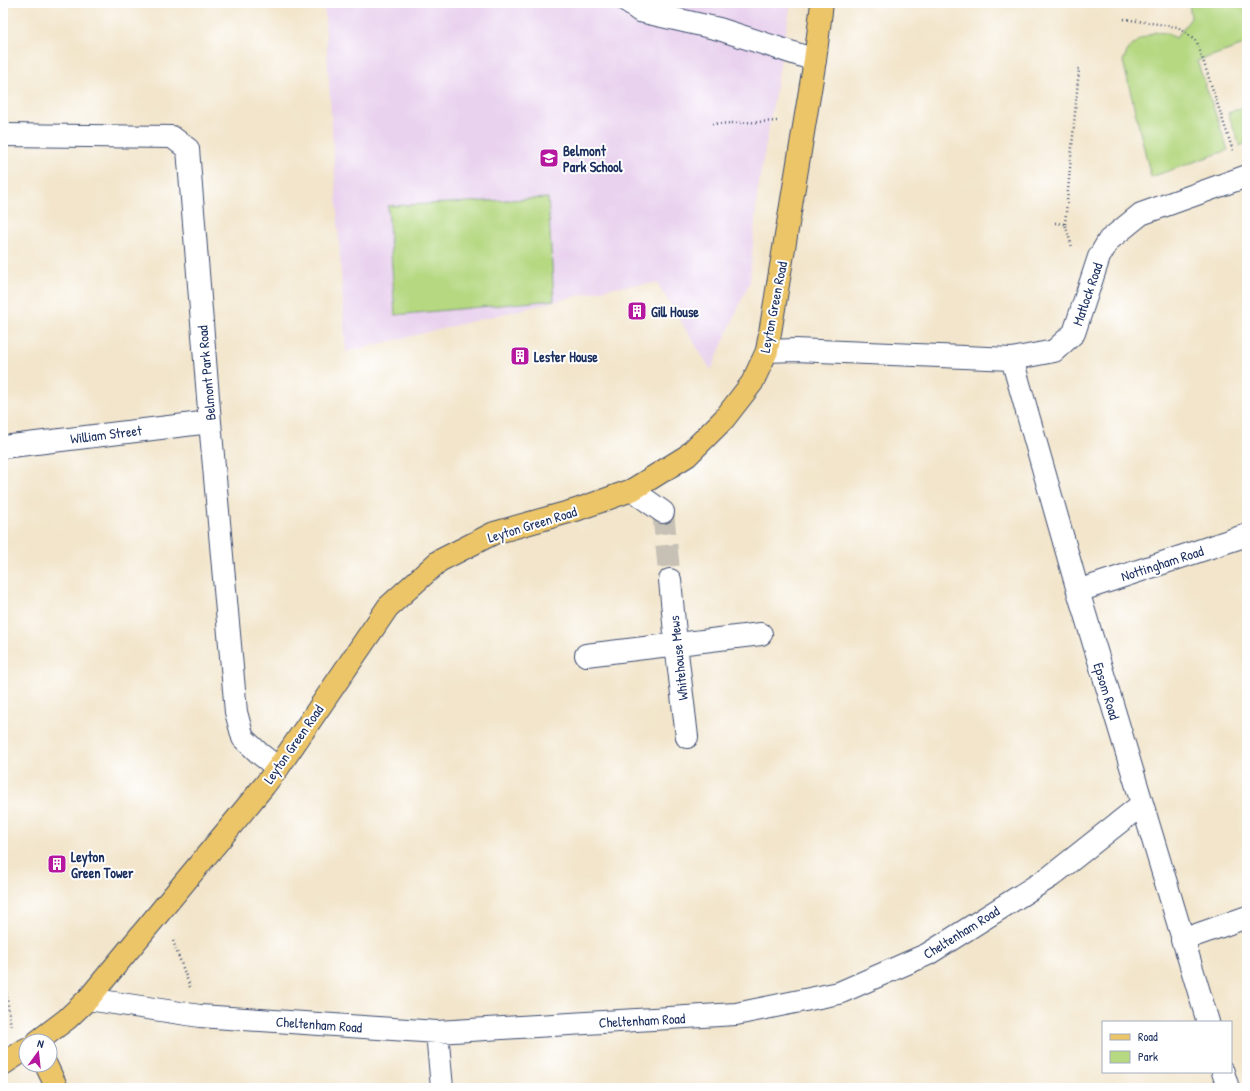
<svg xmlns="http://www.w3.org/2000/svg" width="1250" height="1091" viewBox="0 0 1250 1091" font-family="'Patrick Hand',sans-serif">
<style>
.built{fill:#e9d2ee}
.green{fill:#b5d881;stroke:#688470}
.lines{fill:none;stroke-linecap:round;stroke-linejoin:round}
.minor-tunnel{stroke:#c7c1b5;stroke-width:22;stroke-dasharray:22 11;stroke-linecap:butt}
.minor-casing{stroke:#3b4a6e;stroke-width:24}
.major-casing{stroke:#3b4a6e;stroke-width:24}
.path{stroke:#3b4a6e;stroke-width:2.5;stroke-dasharray:1 3;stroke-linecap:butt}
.minor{stroke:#fff;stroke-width:22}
.major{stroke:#edc569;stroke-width:22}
.labels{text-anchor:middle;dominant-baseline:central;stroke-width:4;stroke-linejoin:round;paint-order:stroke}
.poi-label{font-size:14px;font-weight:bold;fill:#1b2f5e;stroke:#fff;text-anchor:start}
.street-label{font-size:14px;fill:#1b2f5e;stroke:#fff}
</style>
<rect width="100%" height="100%" fill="#fff"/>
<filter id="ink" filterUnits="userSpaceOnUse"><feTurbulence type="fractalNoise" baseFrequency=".025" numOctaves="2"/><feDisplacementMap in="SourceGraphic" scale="8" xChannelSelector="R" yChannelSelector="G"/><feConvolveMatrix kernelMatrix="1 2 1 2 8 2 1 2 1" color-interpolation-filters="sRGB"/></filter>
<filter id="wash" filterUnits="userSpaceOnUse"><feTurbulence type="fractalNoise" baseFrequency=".012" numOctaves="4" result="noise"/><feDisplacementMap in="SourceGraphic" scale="16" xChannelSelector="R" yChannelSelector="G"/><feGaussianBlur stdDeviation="0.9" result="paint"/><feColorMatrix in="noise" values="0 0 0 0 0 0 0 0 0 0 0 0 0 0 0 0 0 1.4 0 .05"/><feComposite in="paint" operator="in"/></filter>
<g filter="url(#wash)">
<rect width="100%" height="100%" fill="#f2e5cb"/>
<path class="built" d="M324,3H791L757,194L750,281L711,370L657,283L614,287L346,352Z"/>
<path class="green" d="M1189,3H1247V44L1197,61L1228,150L1151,177L1123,61L1128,50L1138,40L1155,32L1166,33L1176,38L1191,18Z
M1247,106V143L1240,146L1228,113Z
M548,198L554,300L395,315L388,206Z"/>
</g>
<g filter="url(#ink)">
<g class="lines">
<path class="minor-tunnel" d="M663,512L670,580"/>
<defs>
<path id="minor" d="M629,3L640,11L719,29L815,60
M3,135L172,137L188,149L210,422L236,712L243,738L260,754L278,768
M767,351L795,350L1012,359L1054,351L1074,333L1099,257L1109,240L1141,214L1247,176
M1012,359L1078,591L1208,1022
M3,447L210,422
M632,490L663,512
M670,580L676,644L687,737
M1078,591L1247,535
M586,655L761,634
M1182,940L1247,917
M88,999L200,1016L437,1032L736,1014L839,993L928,954L1050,877L1141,805
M437,1032L442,1088
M1223,1072L1228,1088"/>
<path id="major" d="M38,1041L67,1019L88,999L264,786L278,768L388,607L439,561L494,533L576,510L632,490L687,456L724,419L752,383L767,351L815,60L822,3
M3,1064L26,1049
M46,1065L57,1088"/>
</defs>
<use href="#minor" class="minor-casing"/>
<use href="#major" class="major-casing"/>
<path class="path" d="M1124,19L1178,27L1197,42L1233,151
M712,124L778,121
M1055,223L1065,224L1072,247
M1065,224L1079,69H1075
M173,941L190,987
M3,969L11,1027"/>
<use href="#minor" class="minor"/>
<use href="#major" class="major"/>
</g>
</g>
<defs>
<symbol id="school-square" viewBox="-11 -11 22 22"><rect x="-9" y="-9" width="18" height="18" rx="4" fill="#b5179e" stroke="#fff"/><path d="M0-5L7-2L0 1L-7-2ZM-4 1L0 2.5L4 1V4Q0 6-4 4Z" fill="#fff"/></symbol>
<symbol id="building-square" viewBox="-11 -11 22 22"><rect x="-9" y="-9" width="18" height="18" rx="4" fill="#b5179e" stroke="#fff"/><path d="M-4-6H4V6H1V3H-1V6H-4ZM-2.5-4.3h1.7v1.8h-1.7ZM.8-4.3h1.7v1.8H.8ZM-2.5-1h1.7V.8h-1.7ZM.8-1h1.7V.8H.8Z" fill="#fff"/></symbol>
</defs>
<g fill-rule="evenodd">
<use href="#school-square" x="538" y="147" width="22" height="22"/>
<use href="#building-square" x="626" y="300" width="22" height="22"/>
<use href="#building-square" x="509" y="345" width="22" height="22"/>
<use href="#building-square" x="46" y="853" width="22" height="22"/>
</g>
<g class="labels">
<g class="poi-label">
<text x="563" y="150">Belmont<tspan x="563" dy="16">Park School</tspan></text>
<text x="651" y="311">Gill House</text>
<text x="534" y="356">Lester House</text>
<text x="71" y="856">Leyton<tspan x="71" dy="16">Green Tower</tspan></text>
</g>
<g class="street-label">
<text transform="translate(1087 294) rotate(-71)">Matlock Road</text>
<text transform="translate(773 307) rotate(-79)">Leyton Green Road</text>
<text transform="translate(206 373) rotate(-95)">Belmont Park Road</text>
<text transform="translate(106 434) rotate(-7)">William Street</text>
<text transform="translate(532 524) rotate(-17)">Leyton Green Road</text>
<text transform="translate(1162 563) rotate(-18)">Nottingham Road</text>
<text transform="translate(678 658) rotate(-96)">Whitehouse Mews</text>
<text transform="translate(1107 691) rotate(73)">Epsom Road</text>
<text transform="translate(293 744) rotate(-55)">Leyton Green Road</text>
<text transform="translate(961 932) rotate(-32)">Cheltenham Road</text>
<text transform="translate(642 1020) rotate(-3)">Cheltenham Road</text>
<text transform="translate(319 1024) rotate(4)">Cheltenham Road</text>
</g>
</g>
<rect width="1250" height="1091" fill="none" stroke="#fff" stroke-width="16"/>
<rect x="1102" y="1021" width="130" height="52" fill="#ffffff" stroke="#a4acbf"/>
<rect x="1110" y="1034" width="20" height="6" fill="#edc569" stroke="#a4acbf"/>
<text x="1138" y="1041" font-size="12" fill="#1b2f5e">Road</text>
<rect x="1110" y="1051" width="20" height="12" fill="#b5d881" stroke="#a4acbf"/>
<text x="1138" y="1061" font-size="12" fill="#1b2f5e">Park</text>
<g transform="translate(38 1053) rotate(15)"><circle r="19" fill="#ffffff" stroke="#a4acbf"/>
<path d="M0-3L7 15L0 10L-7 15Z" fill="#b5179e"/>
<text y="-6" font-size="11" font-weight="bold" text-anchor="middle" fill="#1b2f5e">N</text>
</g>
</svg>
